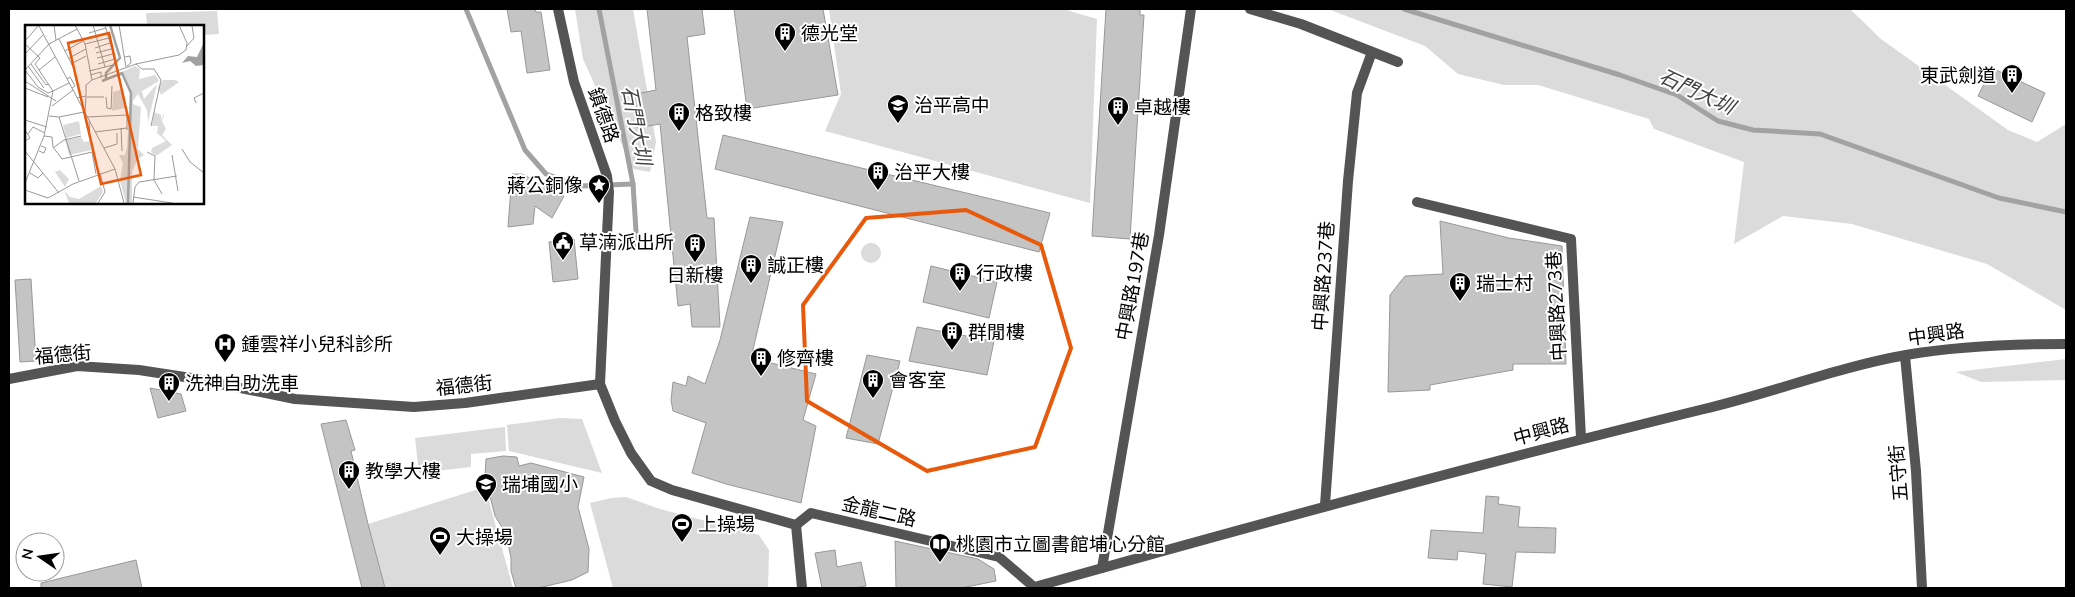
<svg xmlns="http://www.w3.org/2000/svg" width="2075" height="597" viewBox="0 0 2075 597" font-family="Mulish,'Noto Sans TC',sans-serif">
  <style>
    .green { fill: #dbdbdb }
    .lines { fill: none; stroke-linecap: round; stroke-linejoin: round }
    .stream { stroke: #a2a2a2; stroke-width: 5 }
    .building { fill: #c4c4c4; stroke: #989898 }
    .minor { stroke: #545454; stroke-width: 10 }
    .tertiary { stroke: #545454; stroke-width: 10 }
    .marked { fill: none; stroke: #e8590c; stroke-width: 4; stroke-linejoin: round }
    .labels { text-anchor: middle; dominant-baseline: central; stroke-width: 4; stroke-linejoin: round; paint-order: stroke }
    .poi-label { font-size: 19px; fill: #000; stroke: #fff; text-anchor: start }
    .street-label { font-size: 19px; fill: #000; stroke: #fff }
    .water-label { font-size: 20px; font-style: italic; fill: #434343; stroke: #fff }
    .inset-river { fill: none; stroke: #a2a2a2; stroke-width: 2.5 }
    .inset-road { fill: none; stroke: #999; stroke-width: 1 }
    .view { fill: #e8590c; fill-opacity: 0.15; stroke: #e8590c; stroke-width: 2.5 }
    .inset-edge { fill: none; stroke: #000; stroke-width: 2.5 }
  </style>
  <rect width="100%" height="100%" fill="#fff"/>
  <g class="green">
    <polygon points="575,9 633,9 656,142 650,172 633,169 583,59"/>
    <polygon points="829,9 1063,9 1097,19 1090,203 825,131 841,94"/>
    <polygon points="1328,9 1850,9 1881,39 2008,130 2037,142 2066,124 2066,310 1987,264 1852,224 1783,216 1734,244 1744,162 1654,129 1649,119 1538,85 1504,85 1458,74 1425,46"/>
    <polygon points="217,11 219,34 203,35 202,26 147,26 146,13"/>
    <circle cx="871" cy="253" r="10"/>
    <polygon points="2066,359 2066,380 1981,382 1956,372"/>
    <polygon points="560,418 582,419 602,473 509,451 507,425"/>
    <polygon points="505,427 506,451 471,454 471,467 419,473 415,438"/>
    <polygon points="485,487 513,588 385,588 368,524"/>
    <polygon points="626,497 660,509 759,535 769,550 768,588 613,588 590,503 611,498"/>
  </g>
  <g class="lines">
    <g class="stream">
      <polyline points="466,9 525,150 546,174 580,186 633,184"/>
      <polyline points="599,9 633,184 637,247"/>
      <polyline points="1404,9 1620,75 1677,95 1718,121 1753,130 1820,134 1999,198 2066,212"/>
    </g>
  </g>
  <g class="building">
    <polygon points="507,9 535,9 536,12 541,12 550,70 527,73 521,31 511,32"/>
    <polygon points="647,9 702,9 705,34 687,37 707,218 714,218 720,327 692,327 690,304 678,306 660,124 637,128 631,95 656,90"/>
    <polygon points="734,9 823,9 838,95 747,109"/>
    <polygon points="1106,9 1140,9 1140,15 1144,15 1130,239 1092,236"/>
    <polygon points="1992,68 2045,93 2032,122 1978,96"/>
    <polygon points="723,135 1050,213 1039,252 715,169"/>
    <polygon points="512,174 522,174 564,196 552,218 535,206 533,224 508,227"/>
    <polygon points="750,217 783,222 751,358 816,374 803,420 816,426 801,503 726,484 692,473 706,423 673,411 671,400 673,382 686,386 688,376 705,384 720,340"/>
    <polygon points="1440,221 1509,238 1562,246 1566,364 1513,364 1513,370 1430,385 1430,390 1388,392 1390,295 1405,276 1443,274"/>
    <polygon points="574,239 578,279 553,282 549,242"/>
    <polygon points="931,266 997,282 989,318 923,302"/>
    <polygon points="31,279 36,361 20,362 15,280"/>
    <polygon points="917,327 994,341 987,375 909,361"/>
    <polygon points="867,355 900,361 878,444 846,438"/>
    <polygon points="150,388 181,394 186,411 158,418"/>
    <polygon points="346,420 355,450 351,451 368,524 385,588 362,588 321,424"/>
    <polygon points="503,456 517,457 519,466 531,463 584,477 578,507 589,549 588,572 572,580 538,588 516,588 511,571 511,558 506,534 495,516 485,476 486,459"/>
    <polygon points="1486,496 1499,497 1498,504 1520,507 1518,527 1556,528 1555,553 1516,552 1512,587 1483,584 1486,554 1458,551 1457,560 1428,558 1431,530 1483,533"/>
    <polygon points="895,541 978,559 994,569 996,581 961,588 896,588"/>
    <polygon points="835,550 837,567 861,562 866,586 853,588 822,588 815,553"/>
    <polygon points="136,560 142,588 41,588 41,583"/>
  </g>
  <g class="lines">
    <g class="minor">
      <polyline points="558,9 574,82 607,176 609,192 600,384"/>
      <polyline points="1250,9 1301,24 1398,62"/>
      <polyline points="1417,202 1571,239 1581,438"/>
      <polyline points="1905,356 1916,471 1922,588"/>
      <polyline points="9,379 77,366 139,370 191,378 295,399 414,407 465,403 600,384 615,421 631,453 651,481 672,490 796,525 802,588"/>
      <polyline points="1325,505 1348,181 1357,93 1372,52"/>
      <polyline points="796,525 811,513 999,557 1034,587"/>
      <polyline points="1102,568 1159,235 1191,9"/>
    </g>
    <path class="tertiary" d="M1031,588c223,-63 447,-124 673,-179 68,-16 134,-42 202,-54 53,-9 106,-11 160,-11"/>
  </g>
  <path class="marked" d="M966,210l75,35 30,103 -36,99 -108,24 -120,-70 -4,-96 63,-87z"/>
  <defs>
    <g id="building-pin" transform="scale(1.125)"><path d="M0 17L-7.5 6A9.5 9.5 0 1 1 7.5 6Z" fill="#000" stroke="#fff"/><path d="M-4-6H4V6H1V3H-1V6H-4ZM-2.5-4.3h1.7v1.8h-1.7ZM.8-4.3h1.7v1.8H.8ZM-2.5-1h1.7V.8h-1.7ZM.8-1h1.7V.8H.8Z" fill="#fff"/></g>
    <g id="school-pin" transform="scale(1.125)"><path d="M0 17L-7.5 6A9.5 9.5 0 1 1 7.5 6Z" fill="#000" stroke="#fff"/><path d="M0-5L7-2L0 1L-7-2ZM-4 1L0 2.5L4 1V4Q0 6-4 4Z" fill="#fff"/></g>
    <g id="sight-pin" transform="scale(1.125)"><path d="M0 17L-7.5 6A9.5 9.5 0 1 1 7.5 6Z" fill="#000" stroke="#fff"/><path d="M0-6L1.8-2.2L6-1.7L2.9 1.2L3.7 5.4L0 3.3L-3.7 5.4L-2.9 1.2L-6-1.7L-1.8-2.2Z" fill="#fff"/></g>
    <g id="civic-pin" transform="scale(1.125)"><path d="M0 17L-7.5 6A9.5 9.5 0 1 1 7.5 6Z" fill="#000" stroke="#fff"/><path d="M-.6-6.5H3V-4.5H.6V-3L4-1V1h2V6H-6V1h2V-1L-.6-3ZM-1.2 2.5V6h2.4V2.5Z" fill="#fff"/></g>
    <g id="hospital-pin" transform="scale(1.125)"><path d="M0 17L-7.5 6A9.5 9.5 0 1 1 7.5 6Z" fill="#000" stroke="#fff"/><path d="M-5-5h3v3.5h4V-5h3V5h-3V1.5h-4V5h-3Z" fill="#fff"/></g>
    <g id="stadium-pin" transform="scale(1.125)"><path d="M0 17L-7.5 6A9.5 9.5 0 1 1 7.5 6Z" fill="#000" stroke="#fff"/><path d="M0-5a6.5 5 0 1 0 0 10a6.5 5 0 1 0 0-10ZM-3.5-1.8h7v3.6h-7Z" fill="#fff"/></g>
    <g id="library-pin" transform="scale(1.125)"><path d="M0 17L-7.5 6A9.5 9.5 0 1 1 7.5 6Z" fill="#000" stroke="#fff"/><path d="M-6-4Q-3-5.5-.7-3.5V5Q-3 3-6 4ZM6-4Q3-5.5 .7-3.5V5Q3 3 6 4Z" fill="#fff"/></g>
  </defs>
  <g fill-rule="evenodd">
    <use href="#building-pin" x="785" y="33"/>
    <use href="#building-pin" x="2012" y="75"/>
    <use href="#school-pin" x="898" y="105"/>
    <use href="#building-pin" x="1118" y="107"/>
    <use href="#building-pin" x="679" y="113"/>
    <use href="#building-pin" x="878" y="172"/>
    <use href="#sight-pin" x="599" y="185"/>
    <use href="#civic-pin" x="563" y="242"/>
    <use href="#building-pin" x="695" y="244"/>
    <use href="#building-pin" x="751" y="265"/>
    <use href="#building-pin" x="960" y="273"/>
    <use href="#building-pin" x="1460" y="283"/>
    <use href="#building-pin" x="952" y="332"/>
    <use href="#hospital-pin" x="225" y="344"/>
    <use href="#building-pin" x="761" y="358"/>
    <use href="#building-pin" x="873" y="380"/>
    <use href="#building-pin" x="169" y="383"/>
    <use href="#building-pin" x="349" y="471"/>
    <use href="#school-pin" x="486" y="484"/>
    <use href="#stadium-pin" x="682" y="524"/>
    <use href="#stadium-pin" x="440" y="537"/>
    <use href="#library-pin" x="940" y="544"/>
  </g>
  <g class="labels">
    <g class="poi-label">
      <text x="801" y="33">德光堂</text>
      <text x="1996" y="75" text-anchor="end">東武劍道</text>
      <text x="914" y="105">治平高中</text>
      <text x="1134" y="107">卓越樓</text>
      <text x="695" y="113">格致樓</text>
      <text x="894" y="172">治平大樓</text>
      <text x="583" y="185" text-anchor="end">蔣公銅像</text>
      <text x="579" y="242">草湳派出所</text>
      <text x="767" y="265">誠正樓</text>
      <text x="976" y="273">行政樓</text>
      <text x="695" y="275" text-anchor="middle">日新樓</text>
      <text x="1476" y="283">瑞士村</text>
      <text x="968" y="332">群閒樓</text>
      <text x="241" y="344">鍾雲祥小兒科診所</text>
      <text x="777" y="358">修齊樓</text>
      <text x="889" y="380">會客室</text>
      <text x="185" y="383">洗神自助洗車</text>
      <text x="365" y="471">教學大樓</text>
      <text x="502" y="484">瑞埔國小</text>
      <text x="698" y="524">上操場</text>
      <text x="456" y="537">大操場</text>
      <text x="956" y="544">桃園市立圖書館埔心分館</text>
    </g>
    <g class="street-label">
      <text transform="translate(604 115) rotate(71)">鎮德路</text>
      <text transform="translate(1323 276) rotate(-86)">中興路237巷</text>
      <text transform="translate(1132 286) rotate(-80)">中興路197巷</text>
      <text transform="translate(1556 306) rotate(-93)">中興路273巷</text>
      <text transform="translate(1936 334) rotate(-8)">中興路</text>
      <text transform="translate(63 354) rotate(-5)">福德街</text>
      <text transform="translate(464 385) rotate(-6)">福德街</text>
      <text transform="translate(1541 431) rotate(-15)">中興路</text>
      <text transform="translate(1898 473) rotate(-95)">五守街</text>
      <text transform="translate(879 511) rotate(13)">金龍二路</text>
    </g>
    <g class="water-label">
      <text transform="translate(1697 91) rotate(25)">石門大圳</text>
      <text transform="translate(637 125) rotate(79)">石門大圳</text>
    </g>
  </g>
  <g transform="translate(25 25)">
    <rect width="179" height="179" fill="#fff"/>
    <path d="M110,41l5,3 -1,10 16,-4 4,6 -17,10 2,8 13,-15 -9,38 -1,-12 -9,-16 -5,7v3l8,3 -3,42 6,6 -7,5 -5,12v31h-6l-6,-22 3,-18 -4,-8h6l2,-8 3,-53 -6,-19 -17,4zM138,55h12l4,2 -18,13 -3,-7zM98,64l2,19 -13,3 1,-19zM140,86l-3,10 4,8 -4,6 10,10 -16,11 -5,-4 1,-4 14,-7 -9,-8 1,-7h-6l2,-14 7,3v5zM54,96l2,13 -15,4 -3,-13zM56,112l3,5 7,-1 1,9 -23,5 -4,-15zM35,145l9,9 -4,8 -10,-15zM76,161l2,6 -7,11h-27l-5,-13 6,7 9,2z" fill="#dbdbdb"/>
    <path d="M179,17v23l-8,1 -6,-5 -8,2 6,-7 9,1z" fill="#a2a2a2"/>
    <path class="inset-river" d="M81,54v-6l14,-15 -10,-33M77,56l20,-8 9,20 -3,110"/>
    <path class="inset-road" d="M29,0l2,15M50,0l10,19 7,36 -6,5v11l-9,2M68,0l12,42M80,0l11,38M94,0l7,42M14,1l76,143 9,34M64,8l17,-5M67,13l15,-5M34,14l14,28M0,16l14,-16M0,19l15,14 -5,6 18,27 -5,2 -10,-6 -13,-17M60,19l24,-6M162,21l7,-8 -2,-12M70,23l15,-5M40,26l18,-10M71,28l15,-4M0,29l18,-19M100,32l5,-1 1,7 -4,3M44,33l17,-9M72,33l16,-4M6,39l15,21 3,-1M46,39l15,-8M73,39l17,-5M111,39l6,5h12l7,11 -10,46M3,41l16,22M0,45l24,-26 28,-15M14,45l16,-13M64,46l24,-6M65,50l11,-3v6M42,54l3,-2 5,9 -3,2M67,55l44,-16 43,-9 7,-5 1,-7 -8,-18M0,56l31,20M0,63l23,9M62,72h17M81,72l1,11 4,1 1,-23M171,78l-2,-5 10,-5M27,81l21,-16M60,88l1,-17M24,91l10,1 25,-5M34,92l20,64M62,92l40,-2v15M0,95l22,7M64,96l1,16M96,103l1,23M0,105l5,8 -5,3M70,107l32,-4M3,109l5,-7 12,6M19,111l8,1 1,10 9,12 30,-7 4,22M28,123l11,-8 17,-4M79,123l13,-4v-11M157,124l8,13 14,11M0,126l34,42M14,126l5,2 2,-5 -5,-2M122,127l8,4 -1,24 8,14M147,130l6,36M5,148l8,5 5,-5M0,158l19,-47 9,-45 16,-8M0,165l23,8 25,-14 42,-15M108,172l39,6M73,178l7,-11 -5,-19M108,178l2,-16 4,-5 38,-6"/>
    <path class="view" d="M84,8l32,142 -40,9 -33,-141z"/>
    <rect width="179" height="179" class="inset-edge"/>
  </g>
  <rect width="2075" height="597" fill="none" stroke="#000000" stroke-width="20"/>
  <g transform="translate(40 557) rotate(283)"><circle r="24" fill="#ffffff" stroke="#999999"/>
  <path d="M0-4L9 19L0 12L-9 19Z" fill="#000000"/>
  <text y="-8" font-size="14" font-weight="bold" text-anchor="middle" fill="#000000">N</text>
  </g>
</svg>
